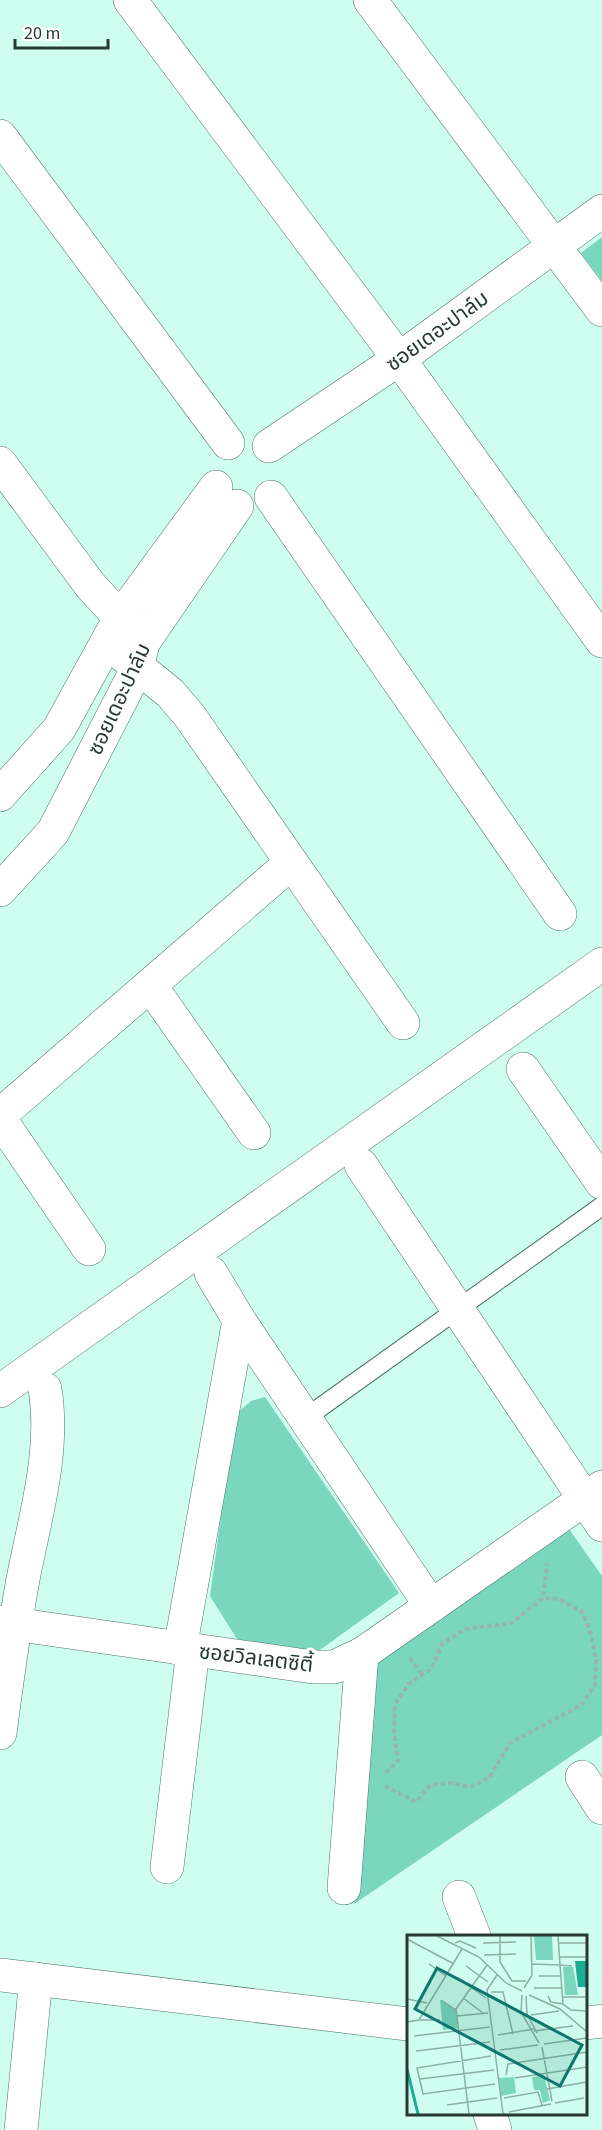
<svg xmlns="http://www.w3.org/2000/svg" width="602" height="2130" viewBox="0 0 602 2130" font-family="'Source Sans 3','Noto Sans Thai',sans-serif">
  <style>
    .green { fill: #7bd6be }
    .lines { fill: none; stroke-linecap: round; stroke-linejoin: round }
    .service-casing { stroke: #4b7469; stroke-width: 20 }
    .minor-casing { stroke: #4b7469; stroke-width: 34 }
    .path { stroke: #93b7ac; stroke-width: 4; stroke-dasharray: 4.5 3; stroke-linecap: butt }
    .service { stroke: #fff; stroke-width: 18 }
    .minor { stroke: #fff; stroke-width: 33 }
    .labels { text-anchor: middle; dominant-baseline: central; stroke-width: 6; stroke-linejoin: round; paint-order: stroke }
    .street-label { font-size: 21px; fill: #273933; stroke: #fefefe }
    .inset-river { fill: none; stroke: #1aad91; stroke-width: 3 }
    .inset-road { fill: none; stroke: #8cafa4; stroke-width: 1.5 }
    .view { fill: #0f766e; fill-opacity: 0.15; stroke: #0f766e; stroke-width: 3 }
    .inset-edge { fill: none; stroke: #273933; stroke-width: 3 }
  </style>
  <rect width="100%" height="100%" fill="#cffdef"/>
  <g class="green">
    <polygon points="602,237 602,281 581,253"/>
    <polygon points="265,1397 399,1593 317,1652 237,1639 210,1596 235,1415 251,1401"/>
    <polygon points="562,1519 602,1576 602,1735 354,1904 371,1658"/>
  </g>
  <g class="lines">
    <g class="service-casing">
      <polyline id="service" points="304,1419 602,1206"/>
    </g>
    <g class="minor-casing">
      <g id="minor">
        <polyline points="130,0 399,359 602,641"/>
        <polyline points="370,0 602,310"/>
        <polyline points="0,136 228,443"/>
        <polyline points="269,446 399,359 602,211"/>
        <polyline points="0,463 90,585 136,635"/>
        <polyline points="271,497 560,914"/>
        <polyline points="108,643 170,693 189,715 403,1023"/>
        <polyline points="0,795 59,729 120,618 216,487"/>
        <polyline points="0,890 53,832 137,669 143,643 237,506"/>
        <polyline points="150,985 254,1133"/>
        <polyline points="523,1069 602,1183"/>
        <polyline points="0,1115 291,863"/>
        <polyline points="0,1119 89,1249"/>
        <polyline points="361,1165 602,1525"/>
        <polyline points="211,1273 239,1320 431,1606"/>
        <polyline points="0,1391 602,964"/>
        <polyline points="0,1622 313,1667 334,1667 362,1654 602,1487"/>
        <polyline points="180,1649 239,1320"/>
        <path d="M0,1733c7,-53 14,-106 24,-159 12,-60 31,-124 21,-185"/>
        <polyline points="582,1777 602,1808"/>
        <polyline points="167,1867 193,1650"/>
        <polyline points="344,1888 362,1654"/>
        <polyline points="459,1897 474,1936"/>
        <polyline points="0,1975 408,2024"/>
        <polyline points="586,2023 602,2021"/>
        <polyline points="490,2114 495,2130"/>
        <polyline points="21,2130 36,1979"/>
      </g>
    </g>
    <g class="path">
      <polyline points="410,1658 422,1675"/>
      <polyline points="386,1773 398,1761 394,1731 395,1704 409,1684 432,1668 442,1644 465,1629 512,1623 543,1598 547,1564"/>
      <polyline points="385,1786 416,1802 430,1785 452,1783 470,1787 489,1778 510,1743 581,1705 595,1685 596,1660 591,1634 582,1612 559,1599 543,1598"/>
    </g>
    <use href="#service" class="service"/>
    <use href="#minor" class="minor"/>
  </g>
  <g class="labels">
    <g class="street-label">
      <text transform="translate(437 331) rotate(-36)">ซอยเดอะปาล์ม</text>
      <text transform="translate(119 699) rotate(-65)">ซอยเดอะปาล์ม</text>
      <text transform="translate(256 1658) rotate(7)">ซอยวิลเลตซิตี้</text>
    </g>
  </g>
  <g transform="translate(407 1935)">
    <rect width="180" height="180" fill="#cffdef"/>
    <path d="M127,1h18l1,24h-17zM156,32h10l5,28h-13zM33,65l16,10 2,18 -15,2zM137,140l6,25 -7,3 -3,-13h-6l-2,-13zM107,142l2,16 -15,3 -2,-18z" fill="#7bd6be"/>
    <path d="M168,26h11l1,26h-9z" fill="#1aad91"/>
    <path class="inset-river" d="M0,134l11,45"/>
    <path class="inset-road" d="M30,1l42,21 27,26 16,8M93,1v26l12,19h14M0,4l47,25M48,8l5,-2 16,7M76,8l33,-1M152,8h28M77,20l32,-1M153,22h27M22,29l17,12M125,29l28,1 -2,-29M59,31l22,16M165,31l-12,-1 3,39 8,6 16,1M90,40l-10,15 16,124M132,41h21M50,42l29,21M117,53l8,-13 -1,-39M127,53h28M84,57h12l10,42M115,60l-1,17 18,31M122,60l31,14 27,23M119,61l1,18 10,19M141,61l3,6 12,2M156,62h24M56,63l20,15M0,64l20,4M34,65l15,10M124,80l28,-4M50,81l31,-3M12,85h21M0,87l12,-2 43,-71M127,96l39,-5M91,100l36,-6M7,101l76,-9M137,109l43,-6M135,112l10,54M93,115l38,-5M9,116l74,-9M84,121l-74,12 6,26 72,-10M99,140l2,-11 79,-12M108,143l72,-11M13,144l74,-9M140,154l40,-7M97,163l34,-6 4,13M148,168l29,-5M40,170l50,-7M102,177l42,-8M62,179l-13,-105 31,-44"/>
    <path class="view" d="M30,33l145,77 -22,41 -145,-77z"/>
    <rect width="180" height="180" class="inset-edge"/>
  </g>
  <path d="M15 39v9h93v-9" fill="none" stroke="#273933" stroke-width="3"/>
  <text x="24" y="39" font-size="18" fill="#273933" stroke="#fefefe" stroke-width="4.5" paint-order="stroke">20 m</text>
</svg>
